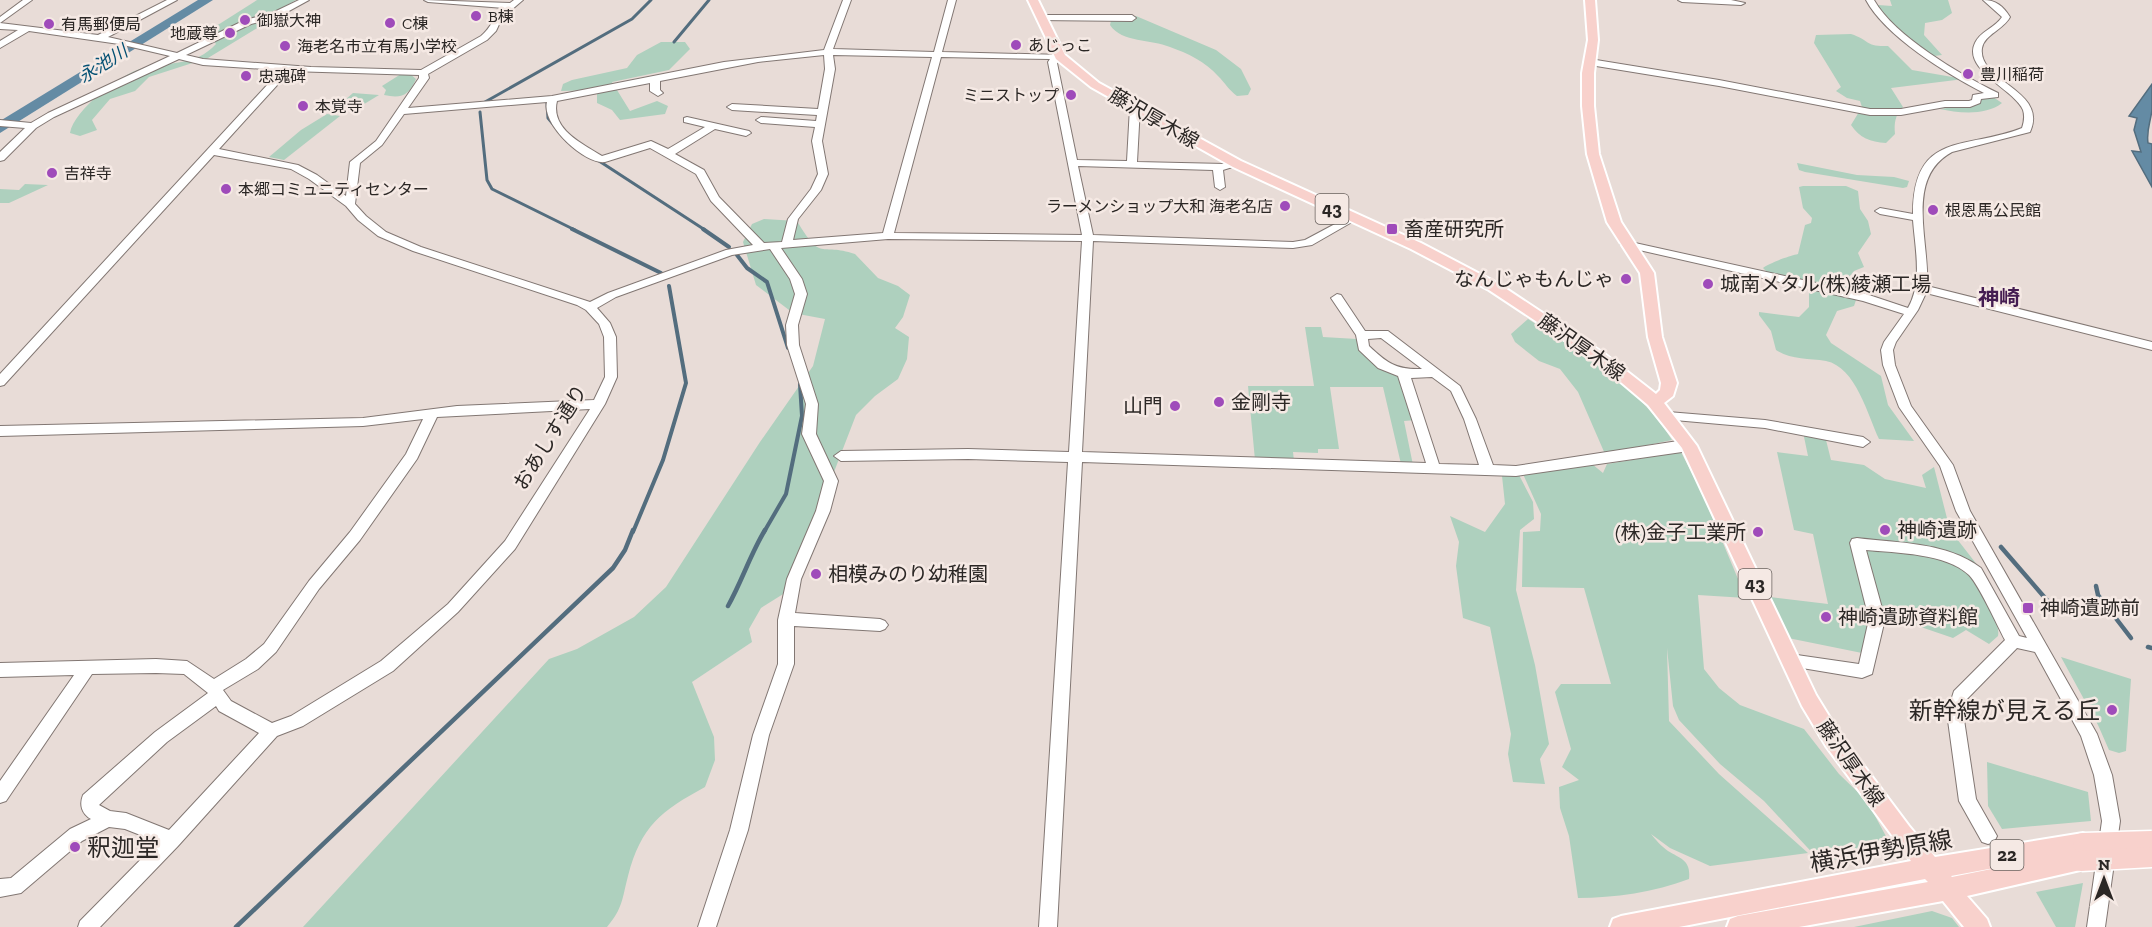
<svg xmlns="http://www.w3.org/2000/svg" width="2152" height="927" viewBox="0 0 2152 927" font-family="'Zilla Slab','Noto Sans JP',serif">
  <style>
    .green { fill: #aed0be }
    .water { fill: #648ba4; stroke: #536d7e; stroke-width: 1.5 }
    .lines { fill: none; stroke-linecap: round; stroke-linejoin: round }
    .stream-far2 { stroke: #536d7e; stroke-width: 3 }
    .stream-far1 { stroke: #536d7e; stroke-width: 4 }
    .stream { stroke: #536d7e; stroke-width: 4.5 }
    .river { fill: #648ba4; fill-rule: evenodd }
    .minor-casing { stroke: #827773; stroke-width: 2 }
    .major-casing { stroke: #fff; stroke-width: 4 }
    .minor { fill: #fff; fill-rule: evenodd }
    .major { fill: #f8d1cc; fill-rule: evenodd }
    .major-bridge-casing { stroke: #fff; stroke-width: 23; stroke-linecap: butt }
    .major-bridge { stroke: #f8d1cc; stroke-width: 20 }
    .poi-dot { fill: #9f4bba; stroke: #f5e9e4; stroke-width: 2 }
    .labels { text-anchor: middle; dominant-baseline: central; stroke-width: 5; stroke-linejoin: round; paint-order: stroke }
    .far-poi-label { font-size: 16px; fill: #2b2725; stroke: #f5e9e4; text-anchor: start }
    .far-water-label { font-size: 18px; font-style: italic; fill: #035073; stroke: #f5e9e4 }
    .shield { fill: #f5e9e4; stroke: #68615e; stroke-width: 1.5 }
    .shield-label { font-size: 18px; font-weight: bold; fill: #2b2725 }
    .street-label { font-size: 20px; fill: #2b2725; stroke: #f5e9e4 }
    .poi-label { font-size: 20px; fill: #2b2725; stroke: #f5e9e4; text-anchor: start }
    .neighbourhood-label { font-size: 21px; font-weight: bold; fill: #441c51; stroke: #f5e9e4 }
    .near-poi-label { font-size: 24px; fill: #2b2725; stroke: #f5e9e4; text-anchor: end }
    .near-street-label { font-size: 24px; fill: #2b2725; stroke: #f5e9e4 }
  </style>
  <rect width="100%" height="100%" fill="#e8dcd7"/>
  <g class="green">
    <polygon points="257,0 296,0 277,11 198,44 202,35"/>
    <polygon points="1890,0 1948,0 1952,13 1942,20 1925,23 1924,35 1942,55 1934,56 1886,24 1873,9 1878,5 1892,6"/>
    <path d="M1136,16l80,34 25,19 10,20 -3,6 -11,1c-8,-6 -12,-13 -19,-20 -12,-14 -31,-23 -48,-29 -19,-8 -48,-4 -60,-22l2,-8z"/>
    <path d="M263,21l-4,6 -51,31 -59,19 -14,14 -25,8 -18,21 5,10 -17,6 -10,-3c4,-23 50,-59 73,-65 26,-7 52,-1 73,-24l-2,-3 37,-18z"/>
    <path d="M1851,34c19,6 14,13 37,12l24,24 52,9 -73,9 12,19c-8,8 -9,16 -8,27l-9,9c-16,-1 -26,-5 -35,-18l11,-18 -2,-6 -13,-3 -11,-7 5,-4 -27,-44 2,-8z"/>
    <polygon points="661,42 685,42 690,49 669,70 612,82 630,111 657,101 668,106 665,114 620,120 612,110 597,103 597,90 561,91 563,84 572,80 627,68 637,55"/>
    <path d="M401,74h9l6,5c-7,16 -14,20 -32,16l2,-5 -4,-4z"/>
    <polygon points="353,93 379,95 356,109 338,106"/>
    <path d="M1993,97l9,6c-16,13 -44,10 -62,6l28,-4 12,-7z"/>
    <polygon points="327,114 340,116 284,160 269,157 301,130"/>
    <polygon points="1797,163 1857,175 1894,177 1909,181 1907,187 1903,188 1805,172 1799,170"/>
    <polygon points="25,184 48,185 9,203 0,203 0,189 19,190"/>
    <path d="M1803,186h43l12,5 2,18 8,12 3,13 -13,19 6,14 -10,4 -10,12 12,17 -2,6 -17,5 -11,24 5,8 50,33 7,29 26,36 -35,-2c-11,-23 -23,-72 -53,-78 -18,-3 -35,-1 -50,-11l-5,-19 -12,-16v-3l40,5 10,-10v-19l-42,-16 -4,-4c6,-5 26,-12 35,-14l7,-29 6,-2 1,-5 -9,-10 -4,-21z"/>
    <path d="M764,219l33,2c25,42 22,21 58,33l23,24 20,8 12,9 -7,22 -8,11 14,9 -2,22 -9,20 -23,17 -19,19 -68,176 -27,17 -12,21 3,13 -60,40 22,55 1,23 -10,27c-44,24 -64,39 -77,89 -6,23 -5,32 -21,51h-304l246,-268 28,-10 57,-32 32,-30 94,-145 53,-76 12,-47 -32,-6 -37,-28 -13,-43 9,-18z"/>
    <path d="M1528,319c52,33 111,67 144,121l-67,14 -27,-62 -18,-23 -21,-8 -24,-19 -4,-8z"/>
    <polygon points="1305,327 1321,327 1323,337 1357,339 1401,375 1416,420 1404,421 1413,465 1401,464 1383,387 1330,387 1339,449 1318,449 1318,453 1293,452 1294,461 1255,460 1248,386 1314,386"/>
    <path d="M1803,432l22,4 6,24 33,5 21,14 41,9 -4,-13 12,-8 16,63 28,36 -19,-11 -7,-1c14,15 50,61 46,82l-9,8 -23,-14 -13,8 -73,-25 -11,1 -7,39 -74,-15 -18,-41 58,7 -15,-70 -19,-4 -17,-78 31,4z"/>
    <path d="M1681,452l21,41 44,105 -48,-3 6,74 15,19 21,17 64,24 35,45 28,27 21,39 -19,16 -49,5 -56,-60 -44,-37 -41,-44 -6,-14 -6,-58 2,73 50,53 89,79 -98,13 -40,-18 -19,-14c4,5 11,13 17,17 13,8 23,9 21,28 -34,13 -75,19 -111,19l-9,-62 -9,-28 -1,-21 20,-7 -17,-13 9,-18 -16,-57 6,-8h50l-27,-96 -62,-1 1,-55 17,-1 1,-17 -18,-40 69,-10 11,9 4,-9z"/>
    <polygon points="1519,475 1533,502 1534,519 1520,530 1516,590 1535,665 1549,744 1540,759 1545,784 1513,782 1508,754 1511,734 1490,627 1463,618 1456,566 1459,542 1450,516 1485,532 1505,504 1502,476"/>
    <polygon points="2061,657 2131,679 2126,751 2119,753 2109,750 2098,725"/>
    <polygon points="1987,762 2088,792 2091,821 2002,829 1988,806"/>
    <polygon points="2083,883 2075,927 2056,927 2036,892"/>
    <polygon points="1932,911 1952,918 1959,927 1854,927"/>
  </g>
  <path class="water" d="M2152,84c0,8 0,17 0,25 -1,12 -6,21 -4,34l4,1v43l-20,-36 9,1 -7,-22 3,-12 -8,-2z"/>
  <g class="lines">
    <g class="stream-far2">
      <polyline points="674,42 709,0"/>
      <polyline points="485,102 632,19 651,0"/>
      <polyline points="547,102 548,118 567,141"/>
      <polyline points="480,112 487,180 492,189 575,230"/>
      <polyline points="596,159 705,230"/>
    </g>
    <g class="stream-far1">
      <polyline points="572,229 661,273"/>
      <polyline points="703,229 729,247"/>
      <polyline points="737,255 747,268 767,282 788,348"/>
      <polyline points="633,532 663,460 686,383 669,286"/>
      <polyline points="764,532 786,494 802,416 800,384"/>
    </g>
    <g class="stream">
      <polyline points="2001,547 2052,606"/>
      <polyline points="2096,586 2098,595 2131,638"/>
      <path d="M728,606c14,-25 22,-51 37,-76"/>
      <polyline points="2148,647 2152,648"/>
      <polyline points="236,927 613,568 625,550 633,530"/>
    </g>
    <polygon class="river" points="198,0 213,0 0,133 0,121"/>
    <g class="minor-casing">
      <g id="minor">
        <path d="M23,0h9l-32,23 98,12 69,-35h10l-69,37 69,16 68,-33 27,-7 27,-13h10l-31,17 -27,7 -65,31 17,4 108,8 110,3 60,-34c10,-8 13,-20 23,-28l-76,-6 -4,-2 86,3 4,-3h9l-21,18 -6,13 -9,9 -59,34 1,4 -21,30 144,-12 172,-34 100,-12 19,-50h8l-18,49 101,3 14,-52h8l-14,52 121,3v4l-6,4 20,97 50,1 3,-54 5,-3 5,3 -3,55 88,2 12,-3 5,3 -19,6 2,17 -5,3 -5,-3 -2,-17 -135,-4 15,69 200,7 12,-2 45,-24 4,-1 5,3 -47,27 -19,3 -200,-7 -11,211 344,11 -28,-87 -20,-8 -19,-18 -3,-15 -25,-37 6,-4 4,1 24,36h23l72,55 16,33 17,46 23,1 162,-25h11l7,5 -7,5 -173,25 -434,-14 -25,465h-18l29,-465 -100,-3 -127,2 -7,-5 7,-5 127,-2 101,3 13,-211 -194,-2 -107,9 21,31 5,15 -9,31 1,20 19,59 -2,30 22,47 -8,30 -29,68 -6,34 85,6 5,2 3,4 -3,4 -5,2 -86,-5v38l-25,71 -21,95 -32,97h-18l32,-97 23,-95 25,-71v-44l9,-41 29,-68 8,-30 -22,-47 4,-30 -19,-59 -1,-20 9,-31 -5,-15 -20,-30 -38,6 -116,42 -19,11 13,15 6,14 1,40 -12,27 -90,145 -57,63 -65,59 -90,55 -26,10 -99,110 -78,81h-22l2,-6 78,-79 -33,-13 -16,-2 -27,14 -61,52 -21,4v-18l11,-1 59,-49 21,-10c-9,-5 -12,-14 -8,-24l72,-63 53,-39 -24,-19 -28,-1 -64,1 -86,127 -6,2v-22l74,-106 -74,2v-14l156,-4 31,2 27,18 32,-20 18,-15 45,-63 41,-49 56,-78 17,-35 -60,7 -363,10v-10l363,-8 94,-12 137,-6 11,-23 -1,-40 -5,-13 -13,-14 -9,-5 -164,-54 -35,-15 -20,-16 -12,-14 -37,-27 -18,-10 -77,-14 -210,230 -4,1v-12l281,-304 -78,-5 -24,-6 -125,58 -18,11 -32,32 -4,1v-9l25,-24 -25,-2v-6l31,3 17,-10 122,-57 -51,-12 -90,-13 -29,17v-7l18,-11 -18,-1v-12zM824,55l1,14 -7,40 -86,-5 -5,3 5,3 85,5 -1,6 -55,-4 -5,3 5,3 54,4 -3,14 6,33 -7,15 -23,30 -6,23 -18,1 -45,-46 -15,-27 -29,-16 40,-25 31,7 5,-3 -2,-2 -62,-14 -3,1v4l21,5 -37,22 -17,-8 -49,15c-19,-12 -52,-27 -45,-55l93,-18v8l8,5 5,-3 -3,-3v-9l98,-19zM833,55l99,2 -49,176 -90,7 5,-21 23,-29 7,-16 -6,-33 13,-72zM941,57l109,2 -2,3 34,173 -188,-2zM290,71l129,4v3l-43,63 -26,21 -4,34 -29,-21 -19,-10 -79,-16zM547,102c-6,23 39,63 58,60l45,-14 46,26 15,27 42,44 -27,5 -118,43 -18,9 -169,-55 -35,-15 -20,-16 -11,-12 5,-41 22,-18 22,-31zM1381,338l41,31c-26,1 -35,-6 -53,-23l-1,-7zM1432,377l19,14 13,28 15,46 -40,-1 -28,-86zM590,409l-85,132 -57,63 -67,57 -90,55 -19,7 -41,-22 -8,-11 35,-21 18,-17 43,-63 41,-49 57,-81 20,-42zM216,706l3,5 40,22 -90,97 -43,-17 -16,-2 -11,-6 68,-63z"/>
        <polygon points="1678,0 1731,0 1745,3 1741,5 1682,2"/>
        <path d="M1866,0h8c20,36 87,75 124,93v4l-17,2 -1,4 -10,4h-25l-44,8h-31l-151,-29 -129,-21 -4,-3 4,-3 129,21 151,29h31l44,-8h24l3,-1 1,-5 11,-2c-37,-19 -99,-57 -118,-93z"/>
        <path d="M1983,0c13,0 20,6 27,17 -6,12 -26,18 -28,31 -5,34 67,42 48,84l-78,20c-48,26 -22,90 -25,134l225,56v8l-226,-57 -8,17 -22,32 -3,8 2,15 16,41 42,59 17,46 127,223 15,41 8,46 -15,106h-18l15,-106 -8,-46 -13,-39 -46,-84 -18,-4 -50,51 -4,14 13,86 21,37 -3,6 -6,2 -6,-2 -23,-41 -12,-88 7,-22 51,-51c-8,-15 -26,-55 -36,-65 -23,-22 -73,-22 -103,-25l19,69 -13,55 -10,4 -78,-13 -2,-5 2,-5 6,-1 69,10 10,-45 -19,-76 2,-4 5,-1c41,5 90,4 124,30l38,68 8,2 -71,-127 -16,-45 -41,-59 -16,-42 -2,-15 3,-8 20,-28 -41,-13 -237,-54 -6,-3 6,-3 240,53 42,14c15,-26 7,-60 5,-88l-33,-6 -5,-3 5,-3 33,6c0,-84 54,-64 109,-86 2,-6 3,-12 1,-18 -8,-20 -61,-40 -48,-67 5,-12 20,-15 27,-26z"/>
        <polygon points="1040,15 1132,15 1136,18 1132,21 1037,20 1037,16"/>
        <polygon points="1668,412 1765,420 1863,437 1870,442 1863,447 1765,428 1663,419 1662,416 1663,413"/>
      </g>
    </g>
    <g class="major-casing">
      <path id="major" d="M1028,0h10l27,55 34,28 142,78 180,82 78,41 107,71 50,39 4,-4 1,-7 -13,-46 -8,-64 -33,-51 -20,-68 -5,-48v-33l6,-33 -3,-40h10l3,40 -4,33v33l5,48 22,68 33,51 8,64 15,46 -4,13 -9,7 33,43 119,249 24,39 69,92 26,31 148,-24 8,3 3,7 -3,7 -6,2 4,2 3,7 -3,7 -122,28 20,23 3,8h-26l-21,-26 -144,26h-72l3,-8 8,-3 190,-34 -3,-3 -246,48h-69l3,-8 8,-3 290,-55 -85,-115 -24,-40 -120,-258 -34,-43 -52,-44 -107,-71 -78,-41 -178,-82 -142,-80 -35,-28zM2021,863l-69,14 -1,-1z"/>
    </g>
    <use href="#minor" class="minor"/>
    <use href="#major" class="major"/>
    <g class="major-bridge-casing">
      <g id="major-bridge">
        <polyline points="2083,843 2152,841"/>
        <polyline points="2081,861 2152,857"/>
      </g>
    </g>
    <use href="#major-bridge" class="major-bridge"/>
  </g>
  <g class="poi-dot">
    <circle cx="476" cy="16" r="6"/>
    <circle cx="245" cy="20" r="6"/>
    <circle cx="390" cy="23" r="6"/>
    <circle cx="49" cy="24" r="6"/>
    <circle cx="230" cy="33" r="6"/>
    <circle cx="1016" cy="45" r="6"/>
    <circle cx="285" cy="46" r="6"/>
    <circle cx="1968" cy="74" r="6"/>
    <circle cx="246" cy="76" r="6"/>
    <circle cx="1071" cy="95" r="6"/>
    <circle cx="303" cy="106" r="6"/>
    <circle cx="52" cy="173" r="6"/>
    <circle cx="226" cy="189" r="6"/>
    <circle cx="1285" cy="206" r="6"/>
    <circle cx="1933" cy="210" r="6"/>
    <rect x="1386" y="223" width="12" height="12" rx="3"/>
    <circle cx="1626" cy="279" r="6"/>
    <circle cx="1708" cy="284" r="6"/>
    <circle cx="1219" cy="402" r="6"/>
    <circle cx="1175" cy="406" r="6"/>
    <circle cx="1885" cy="530" r="6"/>
    <circle cx="1758" cy="532" r="6"/>
    <circle cx="816" cy="574" r="6"/>
    <rect x="2022" y="602" width="12" height="12" rx="3"/>
    <circle cx="1826" cy="617" r="6"/>
    <circle cx="2112" cy="710" r="6"/>
    <circle cx="75" cy="847" r="6"/>
  </g>
  <g class="labels">
    <g class="far-poi-label">
      <text x="488" y="16">B棟</text>
      <text x="257" y="20">御嶽大神</text>
      <text x="402" y="23">C棟</text>
      <text x="61" y="24">有馬郵便局</text>
      <text x="218" y="33" text-anchor="end">地蔵尊</text>
      <text x="1028" y="45">あじっこ</text>
      <text x="297" y="46">海老名市立有馬小学校</text>
      <text x="1980" y="74">豊川稲荷</text>
      <text x="258" y="76">忠魂碑</text>
      <text x="1059" y="95" text-anchor="end">ミニストップ</text>
      <text x="315" y="106">本覚寺</text>
      <text x="64" y="173">吉祥寺</text>
      <text x="238" y="189">本郷コミュニティセンター</text>
      <text x="1273" y="206" text-anchor="end">ラーメンショップ大和 海老名店</text>
      <text x="1945" y="210">根恩馬公民館</text>
    </g>
    <g class="far-water-label">
      <text transform="translate(103 64) rotate(-32)">永池川</text>
    </g>
    <g class="shield">
      <rect x="1315.5" y="194" width="33" height="30" rx="4.5"/>
      <rect x="1738.5" y="569" width="33" height="30" rx="4.5"/>
      <rect x="1990.5" y="840" width="33" height="30" rx="4.5"/>
    </g>
    <g class="shield-label">
      <text x="1332" y="209">43</text>
      <text x="1755" y="584">43</text>
      <text x="2007" y="855">22</text>
    </g>
    <g class="street-label">
      <text transform="translate(1154 118) rotate(30)">藤沢厚木線</text>
      <text transform="translate(1582 347) rotate(35)">藤沢厚木線</text>
      <text transform="translate(550 437) rotate(-58)">おあしす通り</text>
      <text transform="translate(1851 763) rotate(55)">藤沢厚木線</text>
    </g>
    <g class="poi-label">
      <text x="1404" y="229">畜産研究所</text>
      <text x="1614" y="279" text-anchor="end">なんじゃもんじゃ</text>
      <text x="1720" y="284">城南メタル(株)綾瀬工場</text>
      <text x="1231" y="402">金剛寺</text>
      <text x="1163" y="406" text-anchor="end">山門</text>
      <text x="1897" y="530">神崎遺跡</text>
      <text x="1746" y="532" text-anchor="end">(株)金子工業所</text>
      <text x="828" y="574">相模みのり幼稚園</text>
      <text x="2040" y="608">神崎遺跡前</text>
      <text x="1838" y="617">神崎遺跡資料館</text>
    </g>
    <g class="neighbourhood-label">
      <text x="1999" y="297">神崎</text>
    </g>
    <g class="near-poi-label">
      <text x="2100" y="710">新幹線が見える丘</text>
      <text x="87" y="847" text-anchor="start">釈迦堂</text>
    </g>
    <g class="near-street-label">
      <text transform="translate(1881 851) rotate(-10)">横浜伊勢原線</text>
    </g>
  </g>
  <g transform="translate(2104 879)" stroke="#f5e9e4" stroke-width="4.5" paint-order="stroke">
  <path d="M0-4.5L10 22L0 15L-10 22Z" fill="#2b2725"/>
  <text y="-9" font-size="16" font-weight="bold" text-anchor="middle" fill="#2b2725">N</text>
  </g>
</svg>
